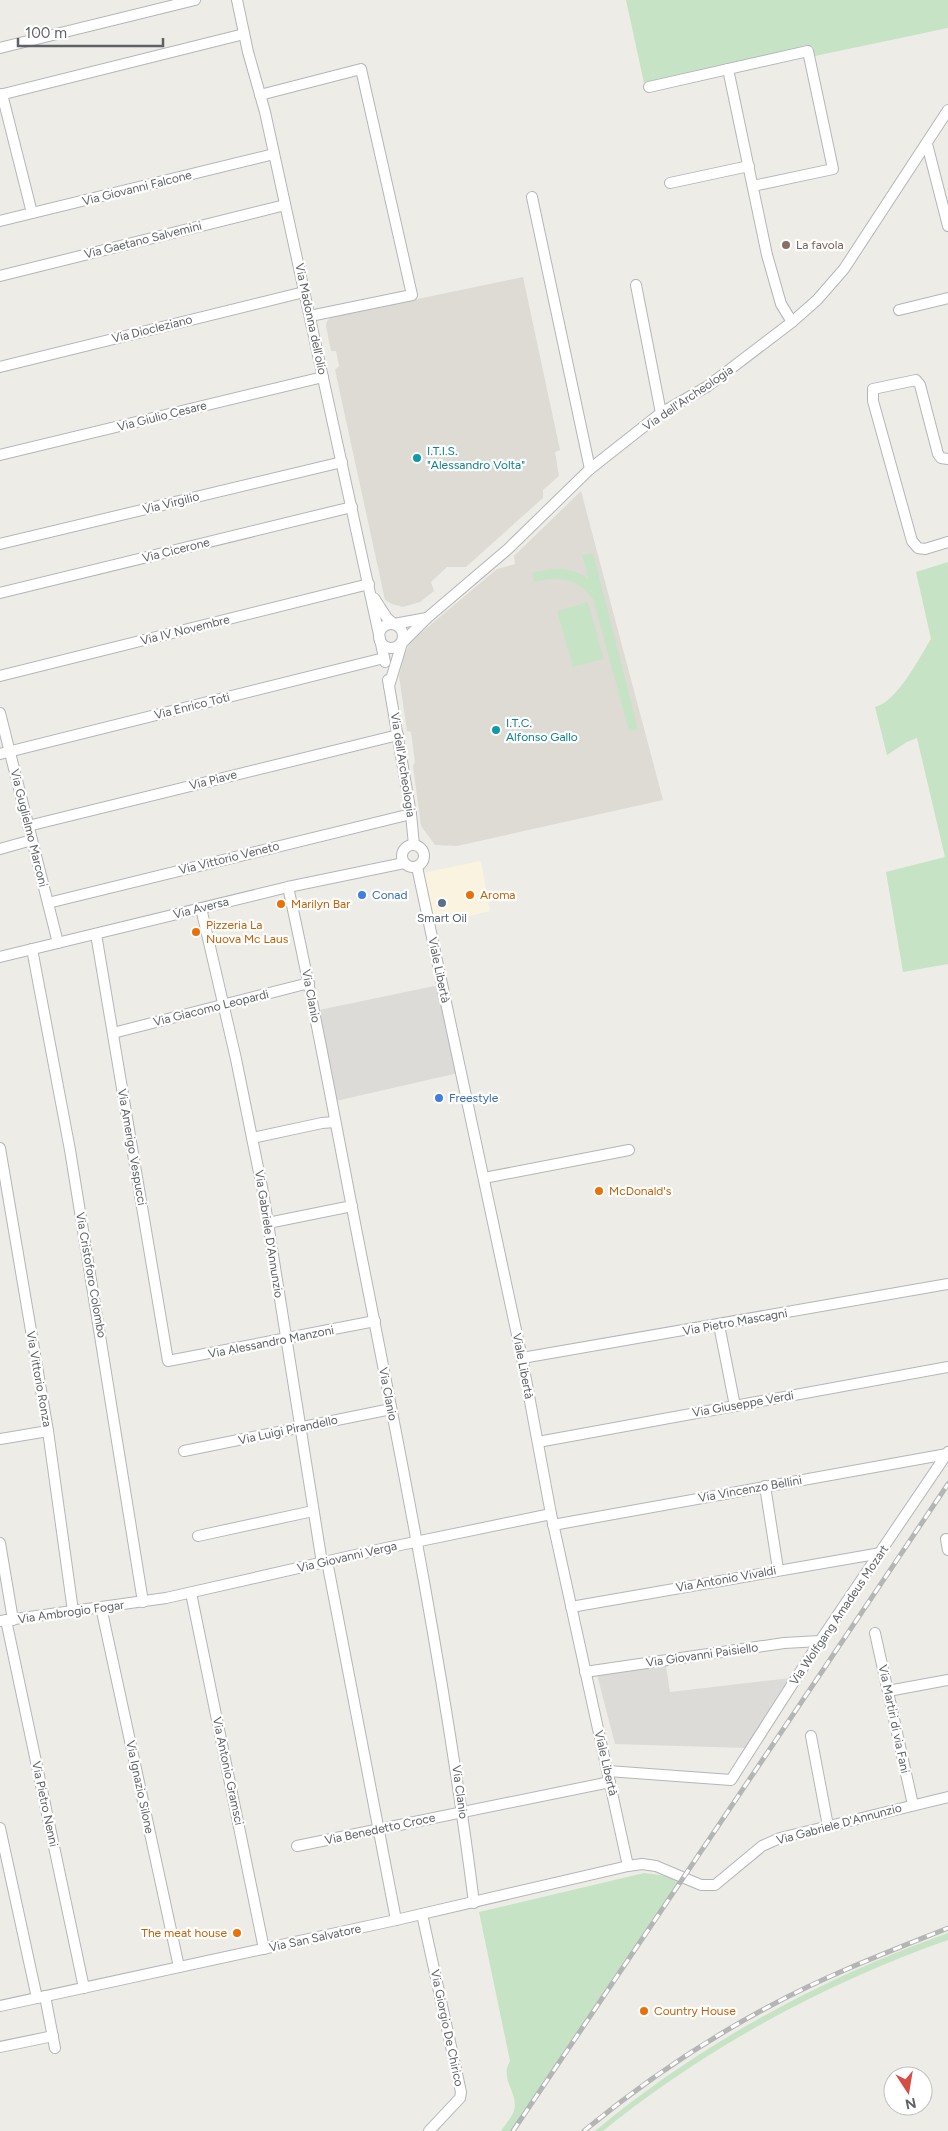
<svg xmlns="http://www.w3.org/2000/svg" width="948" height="2131" viewBox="0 0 948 2131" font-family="Figtree,sans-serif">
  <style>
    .commercial { fill: #faf3df }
    .industrial { fill: #dddbd8 }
    .education { fill: #dedbd5 }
    .green { fill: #c7e3c6 }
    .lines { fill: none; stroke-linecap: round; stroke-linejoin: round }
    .minor-casing { stroke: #b3b6b9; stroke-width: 12 }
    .minor { stroke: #fff; stroke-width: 10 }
    .rail-casing { stroke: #b4b5b5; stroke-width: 5 }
    .rail { stroke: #fff; stroke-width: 3; stroke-dasharray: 9; stroke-linecap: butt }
    .education-dot { fill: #8d6e63; stroke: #fff; stroke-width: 2 }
    .culture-dot { fill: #0f9aa8; stroke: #fff; stroke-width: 2 }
    .shop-dot { fill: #3f7fe0; stroke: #fff; stroke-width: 2 }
    .food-dot { fill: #e8710a; stroke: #fff; stroke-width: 2 }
    .service-dot { fill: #5c6f8a; stroke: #fff; stroke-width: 2 }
    .labels { text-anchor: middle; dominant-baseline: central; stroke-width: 4.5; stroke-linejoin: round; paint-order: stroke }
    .street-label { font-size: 12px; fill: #5e6165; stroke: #fff }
    .education-label { font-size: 12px; fill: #785e54; stroke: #fff; text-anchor: start }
    .culture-label { font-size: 12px; fill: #0d838f; stroke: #fff; text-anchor: start }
    .shop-label { font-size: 12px; fill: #366cbe; stroke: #fff; text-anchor: start }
    .food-label { font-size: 12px; fill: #c56008; stroke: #fff; text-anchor: start }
    .service-label { font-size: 12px; fill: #4e5e75; stroke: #fff }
  </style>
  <rect width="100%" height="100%" fill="#eeece6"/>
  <polygon class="commercial" points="481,861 490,911 433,925 422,873"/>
  <g class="industrial">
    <polygon points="439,985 458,1073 336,1101 319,1010"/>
    <polygon points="666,1666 670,1692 791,1678 745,1748 615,1744 597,1675"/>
  </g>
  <g class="education">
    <polygon points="523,277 560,450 555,452 559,476 543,490 543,498 466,567 447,567 431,582 434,591 420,602 403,607 392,604 385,600 335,370 339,366 336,351 331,351 326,326 327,321 331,317"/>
    <polygon points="581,491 663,800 457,846 435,845 421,826 413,766 415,762 411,732 407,731 399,676 404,656 410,642 497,569 515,564 514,556"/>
  </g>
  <g class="green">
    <polygon points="626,0 948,0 948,28 815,56 813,46 644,83"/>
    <path d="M593,553l45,176 -9,2 -36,-132c-16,-21 -34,-23 -59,-17l-2,-9c21,-6 37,-7 56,5l-6,-23z"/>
    <path d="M948,562v402l-45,8 -17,-100 59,-15 -28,-119 -10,4 -20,13 -12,-48c22,-5 44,-49 56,-68l-15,-67z"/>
    <polygon points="588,602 604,659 573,667 557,611"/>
    <path d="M644,1873l24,3 12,4 -169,251h-10c4,-6 10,-13 13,-20 5,-18 -15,-32 -4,-50l-31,-149z"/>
    <path d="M948,1933v7c-123,43 -244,109 -345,191h-8c103,-86 226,-153 353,-198z"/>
  </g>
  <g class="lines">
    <g class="minor-casing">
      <g id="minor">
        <polyline points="237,0 248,52 265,112 385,662"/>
        <polyline points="0,48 195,0"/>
        <polyline points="728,69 767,255 781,304 792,322"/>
        <polyline points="649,87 808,51 833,169 753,186"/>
        <polyline points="2,94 32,213"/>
        <polyline points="0,95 244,34"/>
        <polyline points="260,95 361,69 412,295 310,316"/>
        <polyline points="927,144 948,226"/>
        <polyline points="670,183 749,166"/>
        <polyline points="532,197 590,469"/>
        <polyline points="0,221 274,154"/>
        <polyline points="0,276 285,205"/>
        <polyline points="636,285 661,413"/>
        <polyline points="899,310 948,298"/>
        <polyline points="0,367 304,292"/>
        <polyline points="0,455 323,377"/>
        <polyline points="948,459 941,458 938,454 920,385 916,380 873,389 873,401 912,541 918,548 925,549 948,542"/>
        <polyline points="0,544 342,462"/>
        <polyline points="0,593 352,507"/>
        <polyline points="374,598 387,618 394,624 427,618"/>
        <circle cx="391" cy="636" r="12"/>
        <polyline points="0,676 369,584"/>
        <polyline points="388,680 411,814 414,845"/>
        <polyline points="389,686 402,643 427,618 508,549 590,469 661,413 708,386 792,322 817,300 844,269 948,110"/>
        <polyline points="0,713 58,943"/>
        <polyline points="0,754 384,658"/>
        <polyline points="28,826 398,735"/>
        <circle cx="413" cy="856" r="11"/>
        <polyline points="0,849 32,840"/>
        <polyline points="417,867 522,1358 551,1514 628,1866"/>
        <path d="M288,887c28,125 50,251 75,377 42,212 84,424 111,639"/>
        <polyline points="48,903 411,814"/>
        <polyline points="201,908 236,1059 263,1192 322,1563"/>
        <polyline points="96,934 168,1361 375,1321"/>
        <polyline points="32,949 70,1150 143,1602"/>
        <polyline points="0,957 288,887 404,863"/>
        <polyline points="113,1033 309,983"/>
        <polyline points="252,1138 322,1123 335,1122"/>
        <polyline points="0,1148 48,1431 73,1611"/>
        <polyline points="484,1178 629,1150"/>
        <polyline points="268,1223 352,1206"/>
        <polyline points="719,1325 735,1406"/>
        <polyline points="522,1358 948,1284"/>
        <polyline points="0,1439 48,1431"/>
        <polyline points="538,1442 948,1367"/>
        <polyline points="184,1451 391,1409"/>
        <polyline points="765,1486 778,1569"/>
        <polyline points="553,1525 947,1454"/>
        <polyline points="198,1536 313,1511"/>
        <polyline points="946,1539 948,1550"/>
        <polyline points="0,1543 13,1620"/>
        <polyline points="327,1561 396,1920"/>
        <polyline points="191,1593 264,1949"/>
        <polyline points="101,1607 179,1967"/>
        <polyline points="571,1607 881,1553"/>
        <polyline points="6,1620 84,1988"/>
        <polyline points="0,1621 166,1598 386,1548 551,1514"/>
        <polyline points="875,1633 913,1805"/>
        <polyline points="585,1672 784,1643 820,1641"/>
        <polyline points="888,1691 948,1680"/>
        <polyline points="811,1736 828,1826"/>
        <polyline points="608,1771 731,1780 820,1641 948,1452"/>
        <polyline points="0,1828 37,1998"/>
        <polyline points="297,1846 610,1782"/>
        <polyline points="422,1914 461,2092 460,2098 429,2131"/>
        <polyline points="45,1996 55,2048"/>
        <polyline points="0,2006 396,1920 628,1866 642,1864 656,1866 701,1885 715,1885 762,1846 780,1838 948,1797"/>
        <polyline points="0,2047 53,2036"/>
      </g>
    </g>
    <use href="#minor" class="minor"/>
    <g class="rail-casing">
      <g id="rail">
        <polyline points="513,2131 948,1484"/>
        <path d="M584,2131c58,-48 120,-90 186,-125 57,-31 118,-54 178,-78"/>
      </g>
    </g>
    <use href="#rail" class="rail"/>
  </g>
  <circle class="education-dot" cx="786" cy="245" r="5"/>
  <g class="culture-dot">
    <circle cx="417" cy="458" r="5"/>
    <circle cx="496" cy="730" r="5"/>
  </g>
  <g class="shop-dot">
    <circle cx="362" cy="895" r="5"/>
    <circle cx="439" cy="1098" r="5"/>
  </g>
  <g class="food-dot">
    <circle cx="470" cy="895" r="5"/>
    <circle cx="281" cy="904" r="5"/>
    <circle cx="196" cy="932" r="5"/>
    <circle cx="599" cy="1191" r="5"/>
    <circle cx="237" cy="1933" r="5"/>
    <circle cx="644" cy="2011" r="5"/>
  </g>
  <circle class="service-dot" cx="442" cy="903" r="5"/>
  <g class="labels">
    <g class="street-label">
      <text transform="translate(137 188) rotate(-14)">Via Giovanni Falcone</text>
      <text transform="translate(143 240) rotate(-14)">Via Gaetano Salvemini</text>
      <text transform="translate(311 319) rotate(78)">Via Madonna dell'olio</text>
      <text transform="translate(152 329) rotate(-14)">Via Diocleziano</text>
      <text transform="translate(688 398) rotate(-34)">Via dell'Archeologia</text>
      <text transform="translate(162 416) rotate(-14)">Via Giulio Cesare</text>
      <text transform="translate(171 503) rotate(-14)">Via Virgilio</text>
      <text transform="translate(176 550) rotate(-14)">Via Cicerone</text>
      <text transform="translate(185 630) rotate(-14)">Via IV Novembre</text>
      <text transform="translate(192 706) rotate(-14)">Via Enrico Toti</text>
      <text transform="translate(403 765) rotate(81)">Via dell'Archeologia</text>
      <text transform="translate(213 780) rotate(-14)">Via Piave</text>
      <text transform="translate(29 828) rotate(76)">Via Guglielmo Marconi</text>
      <text transform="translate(229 858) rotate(-14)">Via Vittorio Veneto</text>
      <text transform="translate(201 908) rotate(-14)">Via Aversa</text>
      <text transform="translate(439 970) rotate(78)">Viale Libertà</text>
      <text transform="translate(311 996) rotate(79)">Via Clanio</text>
      <text transform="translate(211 1008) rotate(-14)">Via Giacomo Leopardi</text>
      <text transform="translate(132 1147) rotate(80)">Via Amerigo Vespucci</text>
      <text transform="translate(269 1234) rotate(81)">Via Gabriele D'Annunzio</text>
      <text transform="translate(91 1275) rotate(80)">Via Cristoforo Colombo</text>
      <text transform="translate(735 1322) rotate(-10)">Via Pietro Mascagni</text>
      <text transform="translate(271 1342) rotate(-11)">Via Alessandro Manzoni</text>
      <text transform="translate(523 1366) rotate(79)">Viale Libertà</text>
      <text transform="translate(39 1379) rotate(80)">Via Vittorio Ronza</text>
      <text transform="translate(388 1394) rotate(79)">Via Clanio</text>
      <text transform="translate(743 1404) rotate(-10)">Via Giuseppe Verdi</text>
      <text transform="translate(288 1430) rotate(-12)">Via Luigi Pirandello</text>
      <text transform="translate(750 1489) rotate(-10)">Via Vincenzo Bellini</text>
      <text transform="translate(347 1557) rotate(-13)">Via Giovanni Verga</text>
      <text transform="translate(726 1579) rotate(-10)">Via Antonio Vivaldi</text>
      <text transform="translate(71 1612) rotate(-8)">Via Ambrogio Fogar</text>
      <text transform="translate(839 1615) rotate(-56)">Via Wolfgang Amadeus Mozart</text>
      <text transform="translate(702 1655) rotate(-8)">Via Giovanni Paisiello</text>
      <text transform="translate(894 1719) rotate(78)">Via Martiri di via Fani</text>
      <text transform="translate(606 1763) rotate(77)">Viale Libertà</text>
      <text transform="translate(228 1771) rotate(78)">Via Antonio Gramsci</text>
      <text transform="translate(140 1787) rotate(78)">Via Ignazio Silone</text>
      <text transform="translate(460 1792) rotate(82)">Via Clanio</text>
      <text transform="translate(45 1804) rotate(78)">Via Pietro Nenni</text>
      <text transform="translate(839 1824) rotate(-15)">Via Gabriele D'Annunzio</text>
      <text transform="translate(380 1829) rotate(-12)">Via Benedetto Croce</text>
      <text transform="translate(315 1938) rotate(-12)">Via San Salvatore</text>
      <text transform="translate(447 2028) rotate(78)">Via Giorgio De Chirico</text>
    </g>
    <g class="education-label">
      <text x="796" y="245">La favola</text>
    </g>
    <g class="culture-label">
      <text x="427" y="451">I.T.I.S.<tspan x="427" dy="14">"Alessandro Volta"</tspan></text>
      <text x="506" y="723">I.T.C.<tspan x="506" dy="14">Alfonso Gallo</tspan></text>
    </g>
    <g class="shop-label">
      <text x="372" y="895">Conad</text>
      <text x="449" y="1098">Freestyle</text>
    </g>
    <g class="food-label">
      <text x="480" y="895">Aroma</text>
      <text x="291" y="904">Marilyn Bar</text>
      <text x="206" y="925">Pizzeria La<tspan x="206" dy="14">Nuova Mc Laus</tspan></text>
      <text x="609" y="1191">McDonald's</text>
      <text x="227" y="1933" text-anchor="end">The meat house</text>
      <text x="654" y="2011">Country House</text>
    </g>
    <g class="service-label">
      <text x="442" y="918">Smart Oil</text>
    </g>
  </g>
  <g transform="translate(908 2091) rotate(168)"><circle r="24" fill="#ffffff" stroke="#bfc0c1"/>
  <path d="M0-4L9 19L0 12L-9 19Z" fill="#d54d45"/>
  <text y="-8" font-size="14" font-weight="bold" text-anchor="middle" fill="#5e6165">N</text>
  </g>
  <path d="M18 38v8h145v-8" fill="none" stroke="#5e6165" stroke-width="2.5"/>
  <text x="25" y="38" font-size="15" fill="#5e6165" stroke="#ffffff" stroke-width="4" paint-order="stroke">100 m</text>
</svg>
